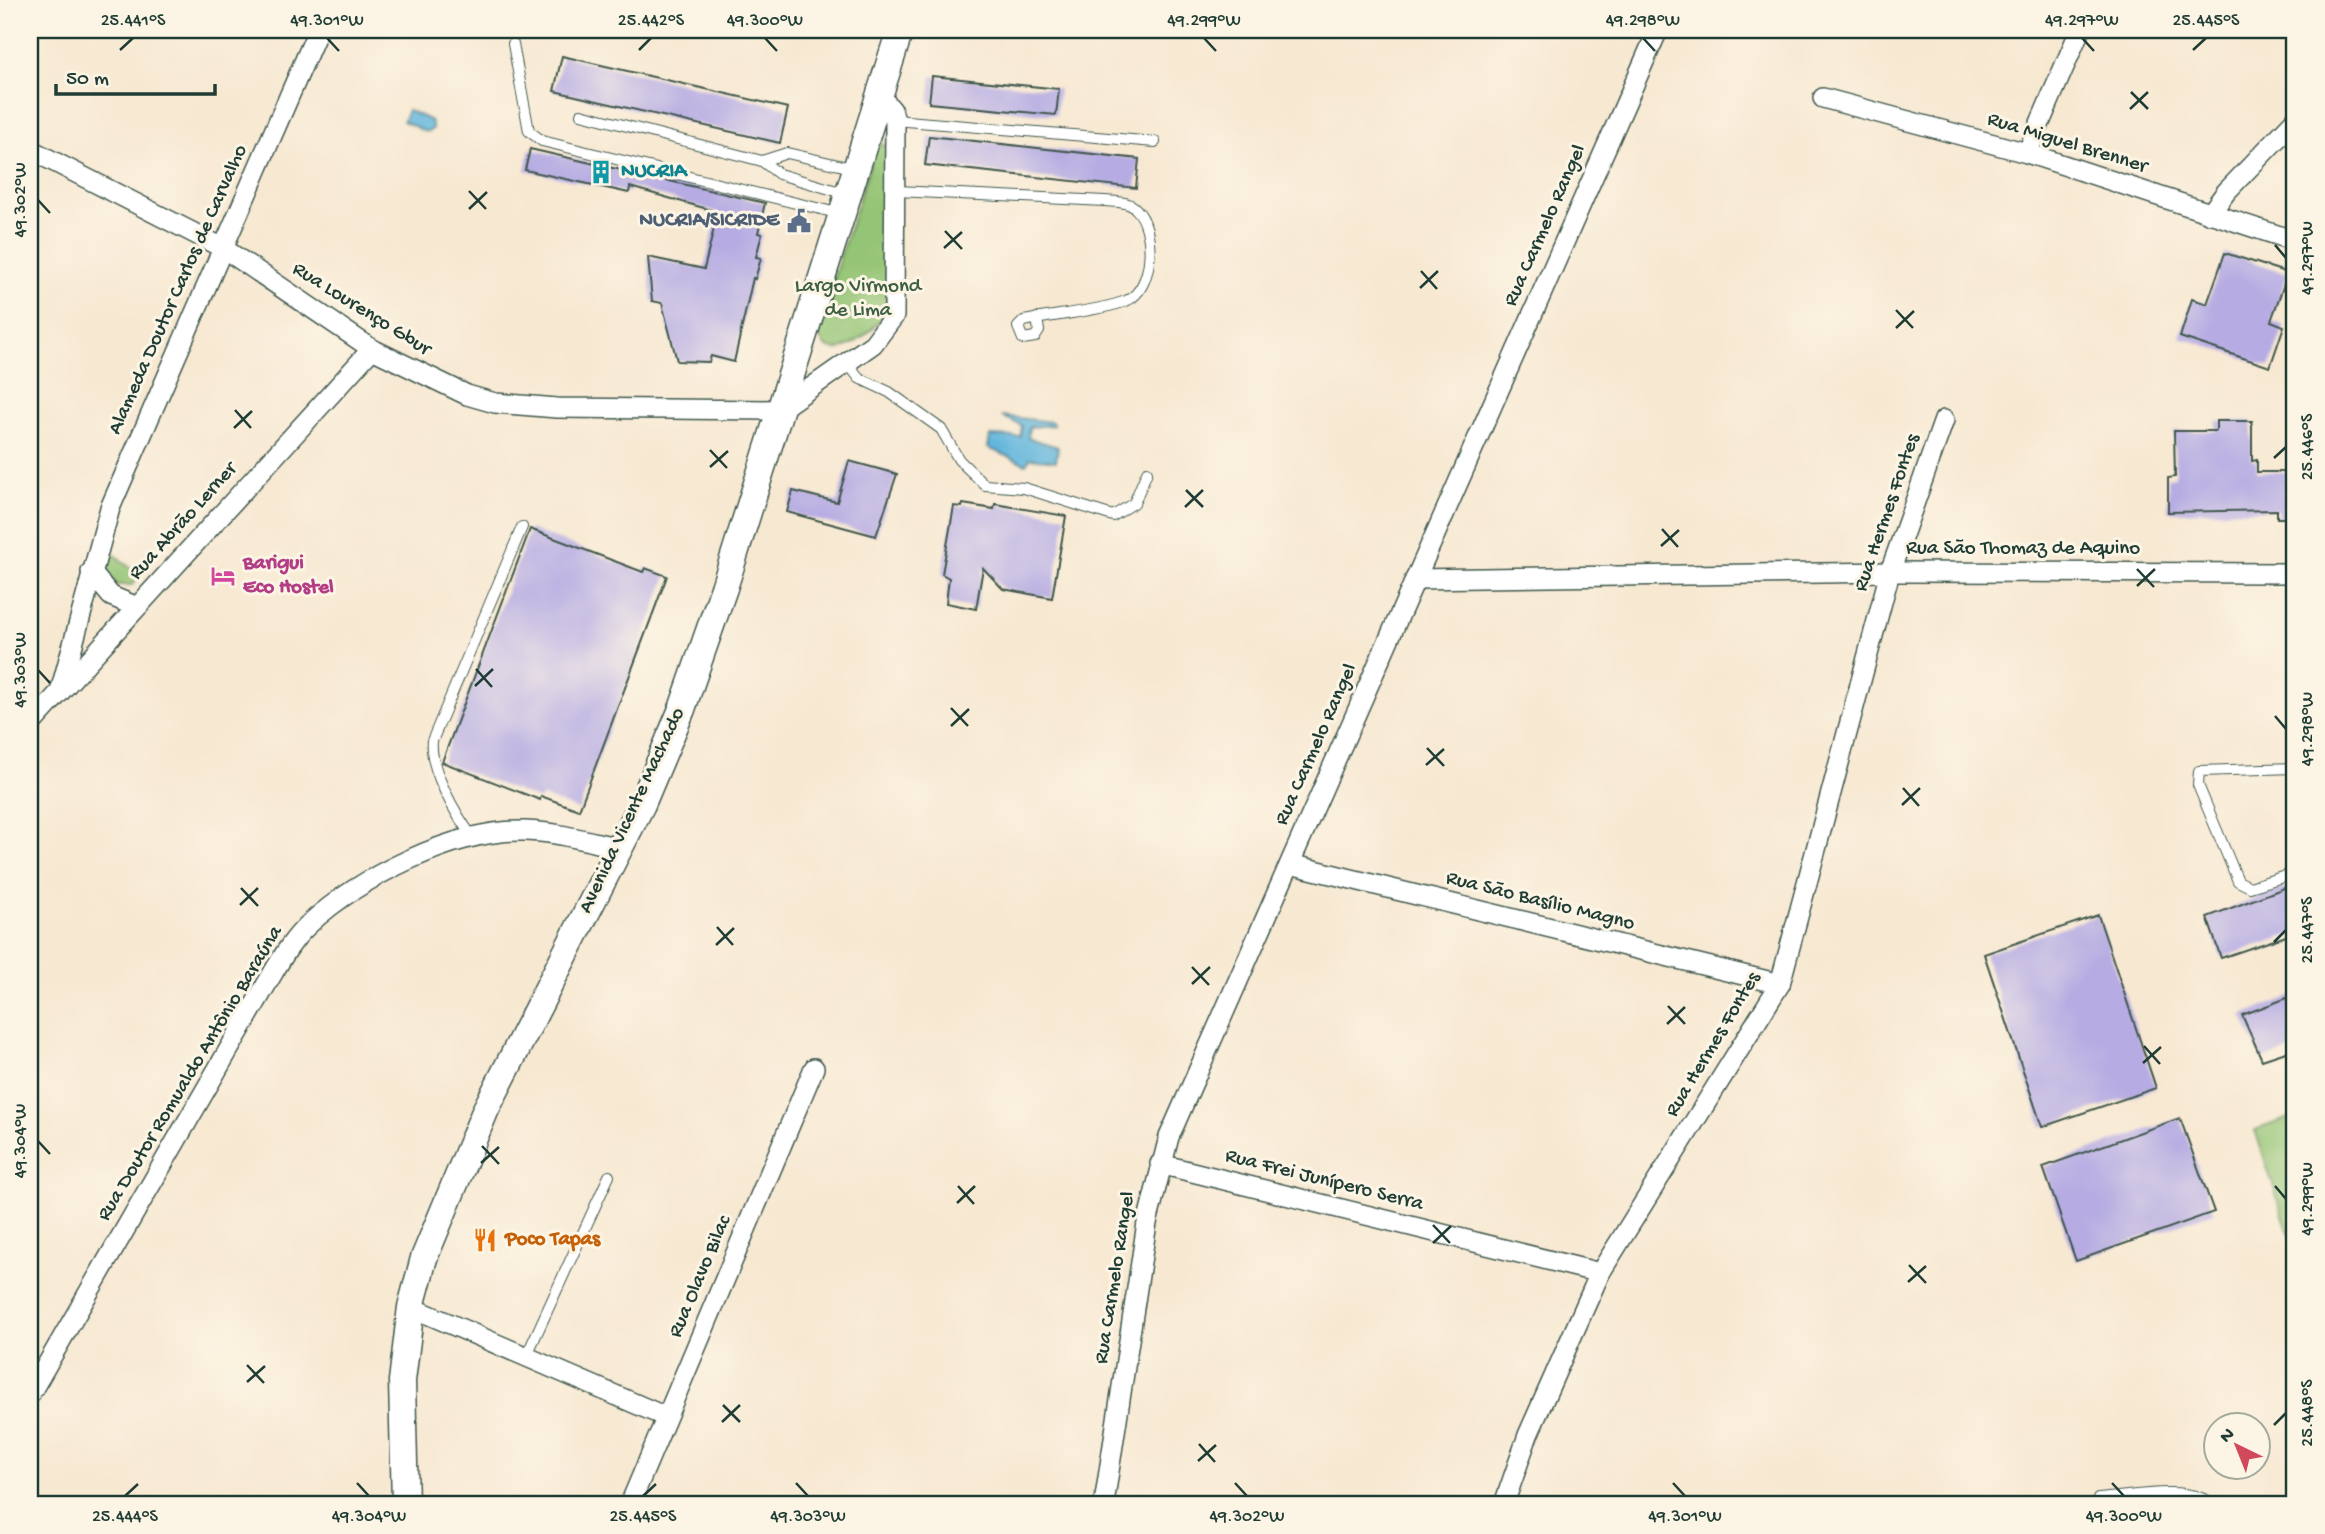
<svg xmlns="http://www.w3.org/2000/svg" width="2325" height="1534" viewBox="0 0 2325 1534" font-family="'Gochi Hand',sans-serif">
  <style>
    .green { fill: #94c474; stroke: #5a8054; stroke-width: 2 }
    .water { fill: #60b5dc; stroke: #407988; stroke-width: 2 }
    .building { fill: #b6ace3 }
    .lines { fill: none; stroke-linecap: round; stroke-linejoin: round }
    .lane-casing { stroke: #3f574c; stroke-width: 12 }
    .street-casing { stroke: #3f574c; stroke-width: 22 }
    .secondary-casing { stroke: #3f574c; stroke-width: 29 }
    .path { stroke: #3f574c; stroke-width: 3.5; stroke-dasharray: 5 5; stroke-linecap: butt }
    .lane { stroke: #fff; stroke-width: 10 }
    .street { stroke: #fff; stroke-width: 19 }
    .secondary { stroke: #fff; stroke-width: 26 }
    .ticks { fill: none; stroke: #1f3d34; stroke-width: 2.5 }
    .labels { text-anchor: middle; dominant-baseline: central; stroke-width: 6; stroke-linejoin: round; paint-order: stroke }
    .street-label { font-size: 21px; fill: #1f3d34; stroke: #fcf5e5 }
    .culture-label { font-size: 21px; font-weight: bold; fill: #0d838f; stroke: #fcf5e5; text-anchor: start }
    .service-label { font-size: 21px; font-weight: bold; fill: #4e5e75; stroke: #fcf5e5; text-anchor: end }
    .park-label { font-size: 21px; fill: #3c5f44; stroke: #fcf5e5 }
    .hotel-label { font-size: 21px; font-weight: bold; fill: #b23c85; stroke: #fcf5e5; text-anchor: start }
    .food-label { font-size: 21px; font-weight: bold; fill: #c56008; stroke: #fcf5e5; text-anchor: start }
    .neatline { fill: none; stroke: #1f3d34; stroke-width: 2.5 }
    .ticks-label { font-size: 18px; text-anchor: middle; fill: #1f3d34 }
  </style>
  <rect width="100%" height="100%" fill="#fcf5e5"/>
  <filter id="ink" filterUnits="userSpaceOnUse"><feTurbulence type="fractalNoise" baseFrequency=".0143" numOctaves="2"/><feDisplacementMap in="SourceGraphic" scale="14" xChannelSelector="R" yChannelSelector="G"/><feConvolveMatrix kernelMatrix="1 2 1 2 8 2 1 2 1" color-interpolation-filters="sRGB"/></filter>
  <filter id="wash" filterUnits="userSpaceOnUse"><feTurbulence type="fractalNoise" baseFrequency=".00686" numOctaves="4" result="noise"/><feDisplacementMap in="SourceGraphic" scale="28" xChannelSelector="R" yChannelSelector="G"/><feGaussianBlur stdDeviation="1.57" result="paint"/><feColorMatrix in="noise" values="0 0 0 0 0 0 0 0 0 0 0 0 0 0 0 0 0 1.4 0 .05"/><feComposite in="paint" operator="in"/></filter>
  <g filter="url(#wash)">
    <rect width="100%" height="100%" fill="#f7e8d1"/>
    <g class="green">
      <path d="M877,143l11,3 -1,166c-14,19 -61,64 -70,16z"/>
      <path d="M110,551l30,25 -8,9h-15c-12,-11 -12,-19 -7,-34z"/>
      <polygon points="2295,1116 2295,1252 2255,1130"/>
    </g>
    <g class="water">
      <polygon points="408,110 431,121 433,129 426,132 403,121"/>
      <polygon points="1002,416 1052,422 1053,425 1029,427 1028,438 1058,447 1056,461 1030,458 1026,464 988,448 990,436 1020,437 1022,426"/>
    </g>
    <g id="blocks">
      <g class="building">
        <polygon points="562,56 788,108 780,143 554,91"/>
        <polygon points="932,76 1059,89 1056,115 929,103"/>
        <polygon points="929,136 1139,159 1136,188 925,165"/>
        <polygon points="530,149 765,203 758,233 762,234 756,257 761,258 755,279 753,278 734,362 711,356 709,362 677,361 662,303 652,301 648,257 704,269 718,212 630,187 629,193 525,170"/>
        <polygon points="2225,253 2288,273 2271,321 2284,326 2270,367 2180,337 2192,299 2207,304"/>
        <polygon points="2216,421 2252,421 2252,461 2257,460 2257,472 2295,472 2295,518 2277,518 2277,510 2168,512 2168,478 2175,477 2174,431 2216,431"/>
        <polygon points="849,461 897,474 876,536 787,512 793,491 837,502"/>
        <polygon points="963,504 994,509 995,504 1066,516 1052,598 1003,589 983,568 976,609 946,603 949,578 942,574 954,506 962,507"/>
        <polygon points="530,529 643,572 645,568 667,576 579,810 541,796 540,800 442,762"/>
        <polygon points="2295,884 2295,933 2221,958 2207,917"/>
        <polygon points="2098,915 2156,1088 2042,1127 1984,954"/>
        <polygon points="2295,995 2295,1049 2262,1060 2242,1015"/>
        <polygon points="2180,1118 2214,1212 2076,1261 2043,1167"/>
      </g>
    </g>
  </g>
  <g filter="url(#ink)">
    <use href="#blocks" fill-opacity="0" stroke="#3f574c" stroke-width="2"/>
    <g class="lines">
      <g class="lane-casing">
        <g id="lane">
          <polyline points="513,44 529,131 542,141 841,214"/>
          <polyline points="581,114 762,161 779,174 847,194"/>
          <polyline points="895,120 1155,142"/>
          <polyline points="762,161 787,153 856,169"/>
          <path d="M897,191l208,10c11,1 23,0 31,8 20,19 19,80 -10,92 -26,10 -73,14 -102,20l-6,6 5,12 12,-2 4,-6 -2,-13"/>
          <polyline points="847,362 859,378 889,392 941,429 959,460 985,485 1024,488 1113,516 1134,503 1147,472"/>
          <polyline points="2295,768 2199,771 2198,785 2238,881 2250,887 2295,873"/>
          <path d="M473,838c-17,-23 -44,-69 -41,-97l90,-214"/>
          <polyline points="526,1357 609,1176"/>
          <path d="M2098,1499c33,-2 86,-15 115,5"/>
        </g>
      </g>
      <g class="street-casing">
        <g id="street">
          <polyline points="1823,98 2027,153 2295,241"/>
          <polyline points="30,153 37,153 223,248 372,349 467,395 495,403 557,408 779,410 873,344 894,316 895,120 892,110 879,95"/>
          <polyline points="2027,153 2080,30"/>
          <polyline points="2210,214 2226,192 2295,120"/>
          <polyline points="91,572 111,596 137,607"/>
          <polyline points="1415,579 1890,572 2295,573"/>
          <polyline points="60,692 110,508 318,30"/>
          <polyline points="30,725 372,349"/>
          <polyline points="1290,864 1780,984"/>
          <polyline points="1160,1164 1600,1273"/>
          <polyline points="411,1307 666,1417"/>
          <path d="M30,1394l243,-421c10,-17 20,-34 35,-48 51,-47 146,-96 217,-94 32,1 63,10 94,17"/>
          <polyline points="630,1504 814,1068"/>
          <polyline points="1104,1504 1147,1223 1169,1137 1658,30"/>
          <polyline points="1504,1504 1528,1435 1600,1273 1780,984 1890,572 1944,420"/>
        </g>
      </g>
      <g class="secondary-casing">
        <polyline id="secondary" points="405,1504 402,1381 411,1307 424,1258 486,1109 642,804 682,709 724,588 900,30"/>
      </g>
      <polyline class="path" points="30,1503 31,1504"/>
      <use href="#lane" class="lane"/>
      <use href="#street" class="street"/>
      <use href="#secondary" class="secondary"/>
    </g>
  </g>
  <path class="ticks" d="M327,38l12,13M765,38l12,13M1204,38l12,13M1643,38l12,13M2082,38l12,13M120,50l13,-12M639,50l12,-12M2193,50l13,-12M2131,92l17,17M2130,109l18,-17M469,191l17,18M38,200l12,13M469,209l18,-17M945,231l17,18M2275,245l11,13M944,248l18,-16M1421,271l16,18M1420,288l18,-17M1896,310l17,18M1896,328l18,-17M235,410l16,18M234,428l18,-17M710,450l17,18M2274,458l12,-11M710,467l18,-16M1186,490l17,17M1185,507l18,-17M1662,529l16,18M1661,546l18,-16M2137,569l17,18M2137,586l18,-17M476,669l16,18M38,670l12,13M475,686l18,-17M951,708l17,18M2275,716l11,13M951,726l18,-17M1427,748l17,18M1426,765l18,-16M1903,788l16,18M1902,805l18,-17M241,888l17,18M240,905l18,-17M717,927l16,18M2274,942l12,-12M716,945l18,-17M1192,967l17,18M1192,984l18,-17M1668,1006l17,18M1667,1024l18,-17M2144,1046l16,18M2143,1063l18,-16M38,1141l12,13M482,1146l17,18M481,1163l18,-16M958,1186l16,18M2275,1186l11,13M957,1203l18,-17M1433,1225l17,18M1433,1243l18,-17M1909,1265l17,18M1908,1282l18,-16M247,1365l17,18M247,1382l18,-16M723,1405l17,17M722,1422l18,-17M2274,1425l12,-12M1199,1444l16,18M1198,1461l18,-16M357,1483l12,13M796,1483l12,13M1235,1483l12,13M1673,1483l12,13M2112,1483l12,13M125,1496l13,-12M643,1496l13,-12"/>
  <defs>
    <g id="building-bare" transform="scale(1.89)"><path d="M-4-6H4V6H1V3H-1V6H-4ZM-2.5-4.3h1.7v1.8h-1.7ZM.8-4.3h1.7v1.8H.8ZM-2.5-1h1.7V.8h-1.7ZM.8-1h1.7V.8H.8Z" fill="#0f9aa8" stroke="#fcf5e5" stroke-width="2.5" paint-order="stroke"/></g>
    <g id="civic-bare" transform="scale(1.89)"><path d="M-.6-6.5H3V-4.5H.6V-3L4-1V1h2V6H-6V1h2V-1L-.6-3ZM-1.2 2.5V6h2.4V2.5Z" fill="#5c6f8a" stroke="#fcf5e5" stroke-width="2.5" paint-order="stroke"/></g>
    <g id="hotel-bare" transform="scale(1.89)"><path d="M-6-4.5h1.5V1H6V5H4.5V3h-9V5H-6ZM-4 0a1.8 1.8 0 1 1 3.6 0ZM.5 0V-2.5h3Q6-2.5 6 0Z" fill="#d1479c" stroke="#fcf5e5" stroke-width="2.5" paint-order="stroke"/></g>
    <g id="restaurant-bare" transform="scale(1.89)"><path d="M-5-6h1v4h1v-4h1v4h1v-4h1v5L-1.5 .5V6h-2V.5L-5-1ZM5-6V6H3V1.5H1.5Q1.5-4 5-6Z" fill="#e8710a" stroke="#fcf5e5" stroke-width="2.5" paint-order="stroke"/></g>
  </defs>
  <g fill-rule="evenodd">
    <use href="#building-bare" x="601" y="172"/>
    <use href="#civic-bare" x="799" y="221"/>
    <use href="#hotel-bare" x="223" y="576"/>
    <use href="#restaurant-bare" x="485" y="1240"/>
  </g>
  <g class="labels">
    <g class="street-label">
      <text transform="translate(2067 144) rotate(17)">Rua Miguel Brenner</text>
      <text transform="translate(1546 226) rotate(-66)">Rua Carmelo Rangel</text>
      <text transform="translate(179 290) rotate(-66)">Alameda Doutor Carlos de Carvalho</text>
      <text transform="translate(361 310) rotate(32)">Rua Lourenço Gbur</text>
      <text transform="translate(1888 513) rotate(-71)">Rua Hermes Fontes</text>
      <text transform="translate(184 522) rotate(-48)">Rua Abrão Lerner</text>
      <text x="2023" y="549">Rua São Thomaz de Aquino</text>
      <text transform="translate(1317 745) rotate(-66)">Rua Carmelo Rangel</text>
      <text transform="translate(633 811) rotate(-65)">Avenida Vicente Machado</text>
      <text transform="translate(1540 902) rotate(14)">Rua São Basílio Magno</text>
      <text transform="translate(1714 1045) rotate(-59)">Rua Hermes Fontes</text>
      <text transform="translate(191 1074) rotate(-59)">Rua Doutor Romualdo Antônio Baraúna</text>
      <text transform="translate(1324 1181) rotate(14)">Rua Frei Junípero Serra</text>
      <text transform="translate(701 1277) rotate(-67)">Rua Olavo Bilac</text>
      <text transform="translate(1116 1278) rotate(-81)">Rua Carmelo Rangel</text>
    </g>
    <g class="culture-label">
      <text x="621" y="172">NUCRIA</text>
    </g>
    <g class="service-label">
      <text x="779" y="221">NUCRIA/SICRIDE</text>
    </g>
    <g class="park-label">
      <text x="858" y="287">Largo Virmond<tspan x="858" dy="24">de Lima</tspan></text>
    </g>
    <g class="hotel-label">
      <text x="243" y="564">Barigui<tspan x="243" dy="24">Eco Hostel</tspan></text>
    </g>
    <g class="food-label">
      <text x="505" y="1240">Poco Tapas</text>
    </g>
  </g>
  <rect width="2325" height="1534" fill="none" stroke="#fcf5e5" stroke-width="77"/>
  <g transform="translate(2237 1446) rotate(317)"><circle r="33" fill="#fcf5e5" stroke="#a4ab9e" stroke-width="2"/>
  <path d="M0-5L12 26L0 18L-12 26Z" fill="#d1495b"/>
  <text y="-10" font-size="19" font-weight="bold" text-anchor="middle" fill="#1f3d34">N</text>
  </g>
  <path d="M56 84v10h159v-10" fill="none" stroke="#1f3d34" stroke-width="3.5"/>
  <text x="66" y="84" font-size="21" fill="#1f3d34" stroke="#fcf5e5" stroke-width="5" paint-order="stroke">50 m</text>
  <rect x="38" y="38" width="2248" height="1458" class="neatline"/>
  <g class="ticks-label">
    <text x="133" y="25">25.441°S</text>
    <text x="327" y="25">49.301°W</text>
    <text x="651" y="25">25.442°S</text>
    <text x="765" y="25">49.300°W</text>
    <text x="1204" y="25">49.299°W</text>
    <text x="1643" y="25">49.298°W</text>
    <text x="2082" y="25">49.297°W</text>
    <text x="2206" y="25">25.445°S</text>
    <text transform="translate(19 200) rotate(-90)" y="6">49.302°W</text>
    <text transform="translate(2306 258) rotate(-90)" y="6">49.297°W</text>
    <text transform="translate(2306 447) rotate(-90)" y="6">25.446°S</text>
    <text transform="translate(19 670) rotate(-90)" y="6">49.303°W</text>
    <text transform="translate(2306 729) rotate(-90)" y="6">49.298°W</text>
    <text transform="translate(2306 930) rotate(-90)" y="6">25.447°S</text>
    <text transform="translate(19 1141) rotate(-90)" y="6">49.304°W</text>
    <text transform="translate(2306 1199) rotate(-90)" y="6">49.299°W</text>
    <text transform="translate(2306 1413) rotate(-90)" y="6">25.448°S</text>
    <text x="125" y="1521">25.444°S</text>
    <text x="369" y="1521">49.304°W</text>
    <text x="643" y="1521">25.445°S</text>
    <text x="808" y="1521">49.303°W</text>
    <text x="1247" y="1521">49.302°W</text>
    <text x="1685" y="1521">49.301°W</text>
    <text x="2124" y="1521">49.300°W</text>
  </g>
</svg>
